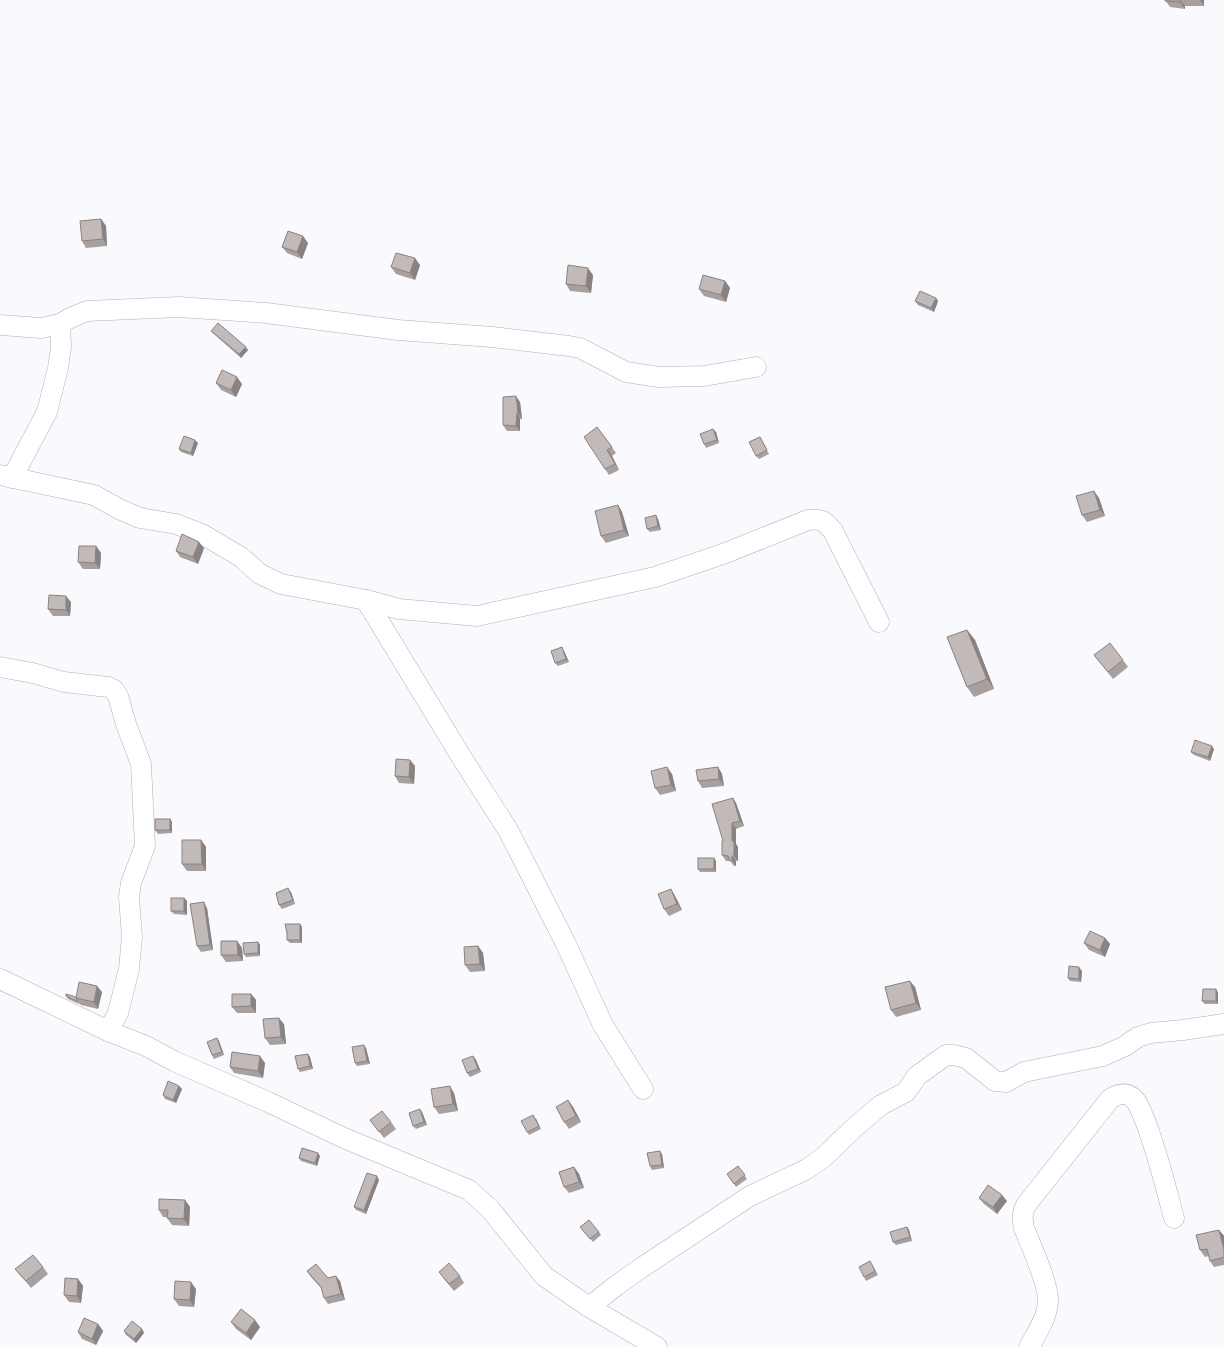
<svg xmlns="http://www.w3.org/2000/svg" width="1224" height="1347" viewBox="0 0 1224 1347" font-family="'Roboto Condensed',sans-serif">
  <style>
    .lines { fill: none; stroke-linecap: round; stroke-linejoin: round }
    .minor-casing { stroke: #b0b0b6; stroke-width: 21 }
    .minor { stroke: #fff; stroke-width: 20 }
    .wall { fill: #a7a09f }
    .shaded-wall { fill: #888282 }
    .building { fill: #c2bab9; stroke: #888282 }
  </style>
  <rect width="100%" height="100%" fill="#fafafe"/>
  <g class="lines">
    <g class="minor-casing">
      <g id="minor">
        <polyline points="60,324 70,318 87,311 179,307 266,313 398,330 492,337 569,346 580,348 626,372 659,377 704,376 756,367"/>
        <polyline points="0,325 41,328 60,324 61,347 58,368 47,412 12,478"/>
        <path d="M0,475l94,20 25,14 21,9 36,6 26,10 39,23 19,17 21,10 85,16 33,9 78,7 178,-39 68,-23 85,-34c13,-2 17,1 25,11l46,91"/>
        <polyline points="366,600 462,758 508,830 565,942 603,1025 643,1089"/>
        <polyline points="0,667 33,673 64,682 108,687 114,690 118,696 126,724 141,764 145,846 131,883 129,897 132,937 129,969 118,1013 108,1031"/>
        <polyline points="0,979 108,1031 146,1046 174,1061 268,1102 344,1138 469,1190 490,1209 544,1276 589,1307 657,1347"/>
        <polyline points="589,1307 617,1285 641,1268 750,1196 807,1169 824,1157 855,1127 881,1105 906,1092 917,1076 946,1055 953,1055 966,1058 995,1081 1006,1082 1024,1072 1103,1056 1125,1046 1138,1037 1151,1033 1183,1030 1224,1024"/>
        <path d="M1029,1347c8,-14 18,-29 19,-45 1,-18 -17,-56 -24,-74 -2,-9 -2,-15 2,-23l84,-106c8,-5 16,-8 24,0 5,5 7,13 10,19 13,32 21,67 30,100"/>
      </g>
    </g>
    <use href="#minor" class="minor"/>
  </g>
  <g class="wall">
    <polygon points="1165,0 1204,0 1204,6 1185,6 1185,9 1170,7"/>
    <polygon points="101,219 106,226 107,246 86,248 82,241"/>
    <polygon points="308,243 302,259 287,253 282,247"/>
    <polygon points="420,265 415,280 396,274 391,267"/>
    <polygon points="593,275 591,293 570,291 566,284"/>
    <polygon points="725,281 730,288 726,302 704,296 699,289"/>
    <polygon points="936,298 938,301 934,312 918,305 915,301"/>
    <polygon points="211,331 248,350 241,358 214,334"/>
    <polygon points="216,383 242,384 236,397 221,390"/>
    <polygon points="520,402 522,419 520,419 520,431 507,431 503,425"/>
    <polygon points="597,427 616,453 612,456 619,470 609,475 605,469"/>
    <polygon points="716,432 719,443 706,448 704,444"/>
    <polygon points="760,437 769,454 759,459 756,456"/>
    <polygon points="198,443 193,456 181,452 179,449"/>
    <polygon points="1099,498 1105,516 1087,522 1082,515"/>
    <polygon points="618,505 622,512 629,536 606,543 601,536"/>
    <polygon points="658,519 661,530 650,532 647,529"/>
    <polygon points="96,546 101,553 100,569 83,569 78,562"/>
    <polygon points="204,548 198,564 180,557 176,551"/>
    <polygon points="71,602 70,616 53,616 48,609"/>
    <polygon points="967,630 975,640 994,689 974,697 967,687"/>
    <polygon points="564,651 569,662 558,666 555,663"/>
    <polygon points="1094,655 1123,660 1128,667 1113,679"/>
    <polygon points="1214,749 1210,761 1194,755 1191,752"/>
    <polygon points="410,760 415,766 414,784 399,783 395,776"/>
    <polygon points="718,767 722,774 724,786 702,788 698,781"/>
    <polygon points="672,774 676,791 660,795 655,788"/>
    <polygon points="733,798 736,803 744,826 736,829 736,844 738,847 738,861 736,861 736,866 734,866 730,861 726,861 722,855 723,841"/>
    <polygon points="170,819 172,822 172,833 158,834 155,830"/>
    <polygon points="201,840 206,847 206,871 187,871 182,864"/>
    <polygon points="714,858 716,861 716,872 700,872 698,869"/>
    <polygon points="671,889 675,896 682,910 669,916 664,909"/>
    <polygon points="291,892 295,904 282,909 279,905"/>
    <polygon points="184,898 187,901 187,915 174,914 171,911"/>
    <polygon points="207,908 213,950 201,952 197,946"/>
    <polygon points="300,924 302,927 302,943 290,943 287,940"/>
    <polygon points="1105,938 1110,944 1105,957 1089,950 1084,943"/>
    <polygon points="237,941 242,948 243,961 226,962 221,955"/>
    <polygon points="258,942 260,945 260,956 246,957 244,954"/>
    <polygon points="478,946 483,953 485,971 470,972 465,965"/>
    <polygon points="1082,971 1081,982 1070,981 1068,978"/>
    <polygon points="915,987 921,1010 896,1017 891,1010"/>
    <polygon points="1216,989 1218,993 1218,1004 1205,1004 1202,1001"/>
    <polygon points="102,992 98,1009 81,1005 79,1003 79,1004 68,999 66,996 76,997"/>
    <polygon points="251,994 256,1000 256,1013 237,1013 232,1007"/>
    <polygon points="284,1024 286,1044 270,1045 265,1038"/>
    <polygon points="217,1038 219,1041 224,1055 214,1059 212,1055"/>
    <polygon points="366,1048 370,1064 357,1066 355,1063"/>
    <polygon points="308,1054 310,1057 313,1069 300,1072 298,1069"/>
    <polygon points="473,1056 476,1060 481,1072 470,1077 467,1073"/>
    <polygon points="265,1063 263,1078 234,1073 230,1067"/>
    <polygon points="179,1086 182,1089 176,1103 165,1099 163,1095"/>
    <polygon points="454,1093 458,1111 439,1114 434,1107"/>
    <polygon points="568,1100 573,1107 581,1122 569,1129 564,1122"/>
    <polygon points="422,1112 427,1125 416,1129 413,1126"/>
    <polygon points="536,1118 541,1129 529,1135 527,1132"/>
    <polygon points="370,1120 391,1122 396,1129 384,1138"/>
    <polygon points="662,1154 664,1168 652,1170 650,1166"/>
    <polygon points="320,1156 317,1166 301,1161 299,1158"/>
    <polygon points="738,1166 747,1179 736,1187 727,1174"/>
    <polygon points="574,1167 579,1174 584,1188 569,1193 564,1187"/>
    <polygon points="379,1180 366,1214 356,1210 354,1207"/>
    <polygon points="979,1198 1007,1201 997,1214 984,1204"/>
    <polygon points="185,1200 190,1207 189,1226 172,1225 167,1218 167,1217 163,1217 159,1210"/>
    <polygon points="580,1227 599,1232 601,1235 593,1242"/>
    <polygon points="907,1227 909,1230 912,1241 896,1245 893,1242"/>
    <polygon points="1219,1230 1224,1236 1224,1265 1214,1267 1210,1261 1209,1256 1205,1257 1200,1250"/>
    <polygon points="872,1264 878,1275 866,1281 864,1277"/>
    <polygon points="43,1267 48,1274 31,1288 15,1269"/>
    <polygon points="307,1271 340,1281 345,1300 328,1304 324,1298 322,1289 311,1277"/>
    <polygon points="439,1272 460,1276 464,1283 454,1291 444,1279"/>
    <polygon points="78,1279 83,1286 81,1303 69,1302 64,1295"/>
    <polygon points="196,1289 194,1307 179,1306 174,1299"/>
    <polygon points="231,1322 260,1327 251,1340 236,1329"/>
    <polygon points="98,1324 103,1331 96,1345 82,1339 78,1332"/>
    <polygon points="142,1329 144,1333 136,1343 126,1335 124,1331"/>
  </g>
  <g class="shaded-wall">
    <polygon points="1180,0 1185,6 1185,9 1180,2"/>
    <polygon points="1200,0 1204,0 1204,6"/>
    <polygon points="101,219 106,226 107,246 103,239"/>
    <polygon points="303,236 308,243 302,259 297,252"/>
    <polygon points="415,258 420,265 415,280 410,273"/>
    <polygon points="588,268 593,275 591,293 586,286"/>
    <polygon points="725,281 730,288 726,302 721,295"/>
    <polygon points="936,298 938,301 934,312 931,308"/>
    <polygon points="246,347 248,350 241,358 239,354"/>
    <polygon points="237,377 242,384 236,397 231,390"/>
    <polygon points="516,396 520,402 522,419 518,413"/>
    <polygon points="517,413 520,419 520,431 516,426"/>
    <polygon points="713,429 716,432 719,443 717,440"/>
    <polygon points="195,440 198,443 193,456 191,453"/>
    <polygon points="607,450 612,456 619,470 615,464"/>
    <polygon points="1094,491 1099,498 1105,516 1100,510"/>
    <polygon points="618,505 622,512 629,536 624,530"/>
    <polygon points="656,515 658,519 661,530 658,526"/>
    <polygon points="199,542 204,548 198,564 193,557"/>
    <polygon points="96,546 101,553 100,569 95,563"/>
    <polygon points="66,596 71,602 70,616 66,610"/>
    <polygon points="967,630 975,640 994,689 987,679"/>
    <polygon points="562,647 564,651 569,662 566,659"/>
    <polygon points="1212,746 1214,749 1210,761 1208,757"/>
    <polygon points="410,760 415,766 414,784 409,777"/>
    <polygon points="667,767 672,774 676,791 671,785"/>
    <polygon points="718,767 722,774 724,786 719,779"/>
    <polygon points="733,798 736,803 744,826 740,821"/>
    <polygon points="170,819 172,822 172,833 170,830"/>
    <polygon points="732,823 736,829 736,844 738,847 738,861 734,856 732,841"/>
    <polygon points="201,840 206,847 206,871 202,864"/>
    <polygon points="732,856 736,861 736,866 732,860"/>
    <polygon points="714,858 716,861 716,872 714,869"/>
    <polygon points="288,888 291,892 295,904 293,900"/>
    <polygon points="671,889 675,896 682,910 677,904"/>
    <polygon points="184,898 187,901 187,915 184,911"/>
    <polygon points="204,902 207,908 213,950 210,945"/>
    <polygon points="300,924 302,927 302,943 300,940"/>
    <polygon points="1105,938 1110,944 1105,957 1100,950"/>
    <polygon points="237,941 242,948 243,961 238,955"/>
    <polygon points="258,942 260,945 260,956 258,953"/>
    <polygon points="478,946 483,953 485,971 480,964"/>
    <polygon points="1079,967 1082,971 1081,982 1079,979"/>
    <polygon points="910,981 915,987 921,1010 916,1003"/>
    <polygon points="97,986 102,992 98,1009 94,1002"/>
    <polygon points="1216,989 1218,993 1218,1004 1216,1001"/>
    <polygon points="251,994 256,1000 256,1013 251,1006"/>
    <polygon points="279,1018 284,1024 286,1044 281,1037"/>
    <polygon points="217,1038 219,1041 224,1055 222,1052"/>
    <polygon points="364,1045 366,1048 370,1064 367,1061"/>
    <polygon points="308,1054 310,1057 313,1069 310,1066"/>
    <polygon points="260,1056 265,1063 263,1078 258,1071"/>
    <polygon points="473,1056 476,1060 481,1072 478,1069"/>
    <polygon points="179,1086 182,1089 176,1103 173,1100"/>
    <polygon points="450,1086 454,1093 458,1111 453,1104"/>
    <polygon points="568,1100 573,1107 581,1122 576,1116"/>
    <polygon points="420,1109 422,1112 427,1125 424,1122"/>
    <polygon points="660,1151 662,1154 664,1168 662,1165"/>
    <polygon points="318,1153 320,1156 317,1166 315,1163"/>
    <polygon points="574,1167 579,1174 584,1188 579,1182"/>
    <polygon points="377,1176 379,1180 366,1214 364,1210"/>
    <polygon points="1002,1195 1007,1201 997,1214 993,1207"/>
    <polygon points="185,1200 190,1207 189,1226 184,1219"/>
    <polygon points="907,1227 909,1230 912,1241 910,1237"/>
    <polygon points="1219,1230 1224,1236 1224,1250"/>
    <polygon points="336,1276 340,1281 345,1300 341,1294"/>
    <polygon points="78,1279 83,1286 81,1303 77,1296"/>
    <polygon points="191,1282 196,1289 194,1307 190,1300"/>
    <polygon points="255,1320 260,1327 251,1340 246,1333"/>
    <polygon points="98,1324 103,1331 96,1345 92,1339"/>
    <polygon points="142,1329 144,1333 136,1343 134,1339"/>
  </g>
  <g class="building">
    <polygon points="1165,0 1180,0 1180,2 1165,1"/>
    <polygon points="101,219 103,239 82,241 80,221"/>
    <polygon points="288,231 303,236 297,252 282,247"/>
    <polygon points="396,253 415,258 410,273 391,267"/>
    <polygon points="568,265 588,268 586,286 566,284"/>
    <polygon points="703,275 725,281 721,295 699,289"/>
    <polygon points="920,291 936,298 931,308 915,301"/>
    <polygon points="218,323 246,347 239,354 211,331"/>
    <polygon points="222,370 237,377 231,390 216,383"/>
    <polygon points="516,396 518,413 517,413 516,426 503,425 503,397"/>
    <polygon points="597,427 612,447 607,450 615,464 605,469 584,437"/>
    <polygon points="713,429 717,440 704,444 700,434"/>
    <polygon points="184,436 195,440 191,453 179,449"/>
    <polygon points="760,437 767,450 756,456 749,442"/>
    <polygon points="1094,491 1100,510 1082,515 1076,496"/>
    <polygon points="618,505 624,530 601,536 595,511"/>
    <polygon points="656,515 658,526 647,529 645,518"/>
    <polygon points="182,534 199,542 193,557 176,551"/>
    <polygon points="79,546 96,546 95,563 78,562"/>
    <polygon points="49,595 66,596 66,610 48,609"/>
    <polygon points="967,630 987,679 967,687 947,637"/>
    <polygon points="1110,643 1123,660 1108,672 1094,655"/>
    <polygon points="562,647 566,659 555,663 551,651"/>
    <polygon points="1195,740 1212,746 1208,757 1191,752"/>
    <polygon points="396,759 410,760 409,777 395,776"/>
    <polygon points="667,767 671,785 655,788 651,771"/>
    <polygon points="718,767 719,779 698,781 696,770"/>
    <polygon points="733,798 740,821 732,823 732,841 734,841 734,856 732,856 732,860 730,861 728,856 722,855 722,841 723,841 712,804"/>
    <rect x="155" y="819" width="15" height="11"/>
    <polygon points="182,840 201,840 202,864 182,864"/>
    <rect x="698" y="858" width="16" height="11"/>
    <polygon points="288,888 293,900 279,905 276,893"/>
    <polygon points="671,889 677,904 664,909 658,894"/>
    <rect x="171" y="898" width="13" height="13"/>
    <polygon points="204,902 210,945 197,946 190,904"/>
    <polygon points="285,924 300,924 300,940 287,940 287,933"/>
    <polygon points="1090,931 1105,938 1100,950 1084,943"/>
    <polygon points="221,941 237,941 238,955 221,955"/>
    <polygon points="258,942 258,953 244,954 243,943"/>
    <polygon points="478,946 480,964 465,965 464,947"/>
    <polygon points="1069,966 1079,967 1079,979 1068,978"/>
    <polygon points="910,981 916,1003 891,1010 885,987"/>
    <polygon points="79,982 97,986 94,1002 76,998"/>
    <polygon points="1203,989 1216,989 1216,1001 1202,1001"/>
    <polygon points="66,994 76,997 77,1001 66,996"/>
    <polygon points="232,994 251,994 251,1006 232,1007"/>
    <polygon points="279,1018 281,1037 265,1038 263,1019"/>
    <polygon points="217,1038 222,1052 212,1055 207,1042"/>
    <polygon points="364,1045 367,1061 355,1063 352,1047"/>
    <polygon points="232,1052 260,1056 258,1071 230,1067"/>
    <polygon points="308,1054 310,1066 298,1069 295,1056"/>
    <polygon points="473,1056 478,1069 467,1073 462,1060"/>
    <polygon points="168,1081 179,1086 173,1100 163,1095"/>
    <polygon points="450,1086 453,1104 434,1107 431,1089"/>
    <polygon points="568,1100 576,1116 564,1122 556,1107"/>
    <polygon points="420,1109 424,1122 413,1126 409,1113"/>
    <polygon points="382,1111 391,1122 379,1132 370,1120"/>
    <polygon points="533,1115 539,1126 527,1132 521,1121"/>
    <polygon points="302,1148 318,1153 315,1163 299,1158"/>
    <polygon points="660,1151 662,1165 650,1166 647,1153"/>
    <polygon points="738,1166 745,1175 734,1184 727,1174"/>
    <polygon points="574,1167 579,1182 564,1187 559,1172"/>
    <polygon points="367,1173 377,1176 364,1210 354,1207"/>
    <polygon points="988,1185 1002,1195 993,1207 979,1198"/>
    <polygon points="159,1199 185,1200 184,1219 167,1218 168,1210 159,1210"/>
    <polygon points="589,1220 599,1232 590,1239 580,1227"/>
    <polygon points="907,1227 910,1237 893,1242 890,1232"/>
    <polygon points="1219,1230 1224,1250 1224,1257 1210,1261 1207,1249 1200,1250 1196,1235"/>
    <polygon points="33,1255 43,1267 26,1281 15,1269"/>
    <polygon points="870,1261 875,1271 864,1277 859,1267"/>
    <polygon points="449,1263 460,1276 449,1284 439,1272"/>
    <polygon points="316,1264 328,1278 336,1276 341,1294 324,1298 321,1287 307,1271"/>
    <polygon points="65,1278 78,1279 77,1296 64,1295"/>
    <polygon points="175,1281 191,1282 190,1300 174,1299"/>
    <polygon points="241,1309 255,1320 246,1333 231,1322"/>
    <polygon points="84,1318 98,1324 92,1339 78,1332"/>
    <polygon points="132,1321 142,1329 134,1339 124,1331"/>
  </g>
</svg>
